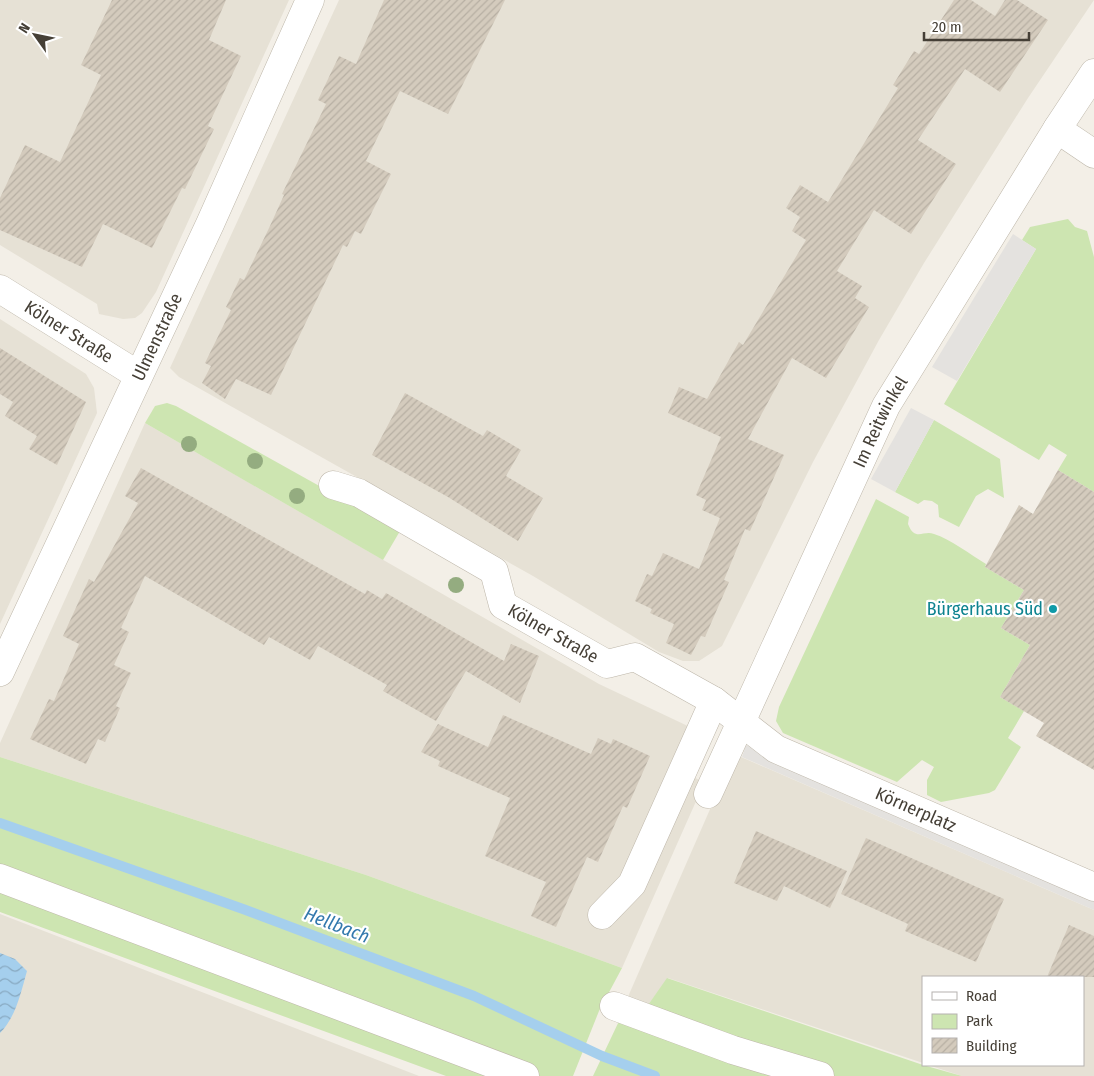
<svg xmlns="http://www.w3.org/2000/svg" width="1094" height="1076" viewBox="0 0 1094 1076" font-family="'Fira Sans Condensed',sans-serif">
  <style>
    .residential { fill: #e6e1d5 }
    .green { fill: #cde5b1 }
    .parking { fill: #e4e2df }
    .water { fill: url(#water-waves) }
    .lines { fill: none; stroke-linecap: round; stroke-linejoin: round }
    .stream { stroke: #a5cfed; stroke-width: 10 }
    .building { fill: url(#building-hatch) }
    .minor-casing { stroke: #beb7aa; stroke-width: 29 }
    .minor { stroke: #fff; stroke-width: 28 }
    .tree { fill: #94ac80 }
    .culture-dot { fill: #0f9aa8; stroke: #fff; stroke-width: 2 }
    .labels { text-anchor: middle; dominant-baseline: central; stroke-width: 4.5; stroke-linejoin: round; paint-order: stroke }
    .street-label { font-size: 18px; fill: #453f36; stroke: #fff }
    .culture-label { font-size: 18px; fill: #0d838f; stroke: #fff; text-anchor: end }
    .water-label { font-size: 19px; font-style: italic; fill: #3379ad; stroke: #fff }
  </style>
  <defs>
    <pattern id="water-waves" width="16" height="10" patternUnits="userSpaceOnUse" patternTransform="scale(1.25)"><rect width="16" height="10" fill="#a5cfed"/><path d="M0 5q4-4 8 0t8 0" fill="none" stroke="#88a9c1"/></pattern>
    <pattern id="building-hatch" width="6" height="6" patternUnits="userSpaceOnUse" patternTransform="scale(1.25)"><rect width="6" height="6" fill="#d4cbbd"/><path d="M-1 1l2-2M0 6l6-6M5 7l2-2" fill="none" stroke="#b7afa3"/></pattern>
  </defs>
  <rect width="100%" height="100%" fill="#f3efe7"/>
  <g class="residential">
    <polygon points="0,0 289,0 156,292 142,313 135,318 123,319 99,314 97,304 0,245"/>
    <polygon points="339,0 1094,0 1028,98 924,263 879,340 813,462 722,646 699,661 683,661 659,652 533,576 227,404 179,377 170,368"/>
    <polygon points="0,319 86,374 94,388 97,413 0,624"/>
    <polygon points="145,423 599,684 692,728 673,766 701,781 701,790 622,968 366,875 0,757 0,743"/>
    <polygon points="741,757 1094,910 1094,1076 962,1076 928,1065 1083,1065 1083,977 923,977 923,1063 668,978 648,1005 627,999 718,791"/>
    <polygon points="0,914 419,1076 0,1076"/>
  </g>
  <g class="green">
    <polygon points="1068,219 1075,227 1087,231 1094,257 1094,492 1058,470 1067,455 1049,444 1039,460 944,404 1036,249 1022,240 1030,227"/>
    <polygon points="167,403 176,406 400,531 383,560 145,423 155,406"/>
    <polygon points="934,420 1000,459 1004,498 988,489 976,496 959,527 939,517 938,505 932,501 924,500 918,504 895,492"/>
    <path d="M876,499l33,18 -1,7c7,18 15,6 26,10 16,5 37,21 52,30l-1,3 39,23 -23,38 29,17 -30,52 24,14 -16,27 13,9 -26,43 -6,3 -48,9 -14,-7v-15l7,-13 -12,-7 -25,22 -114,-49 -7,-12 3,-14z"/>
    <polygon points="0,757 366,875 622,968 599,1011 573,1076 446,1076 0,912"/>
    <polygon points="667,978 923,1065 962,1076 593,1076 620,1019 648,1005"/>
  </g>
  <g class="parking">
    <polygon points="1013,234 1036,249 957,381 932,367"/>
    <polygon points="911,408 934,420 895,492 871,479"/>
    <polygon points="746,745 1094,896 1094,910 742,757"/>
  </g>
  <path class="water" d="M0,953l15,6 12,12c-6,21 -11,46 -27,62z"/>
  <g class="lines">
    <polyline class="stream" points="0,823 243,909 474,996 602,1056 655,1076"/>
  </g>
  <g class="building">
    <polygon points="112,0 226,0 209,40 241,56 208,126 214,129 185,189 182,188 152,248 103,224 82,267 0,230 0,198 25,145 60,162 101,75 81,65"/>
    <polygon points="384,0 505,0 448,114 400,91 366,161 391,174 361,234 355,231 347,247 343,245 271,395 236,379 225,399 202,383 211,366 205,363 231,310 226,307 240,278 244,280 270,226 284,195 282,194 326,104 318,100 339,56 356,64"/>
    <polygon points="954,0 971,0 995,16 1005,0 1017,0 1048,20 1000,92 965,69 918,140 956,164 911,234 874,210 837,271 862,286 855,298 869,307 826,378 792,358 748,439 784,455 750,531 745,529 724,580 729,582 705,637 701,636 691,655 666,643 674,624 650,613 652,609 635,601 647,574 652,576 663,553 699,569 720,518 702,510 706,500 696,495 721,437 668,413 679,387 707,399 739,342 743,345 806,240 792,231 800,217 786,208 800,185 828,202 898,88 893,85 914,51 919,54"/>
    <polygon points="0,348 86,402 57,465 29,449 37,436 5,416 13,402 0,394"/>
    <polygon points="405,393 483,436 487,430 521,450 506,476 543,498 518,541 448,497 372,455"/>
    <polygon points="141,468 365,594 367,590 382,599 386,593 504,661 511,644 539,656 520,703 466,671 436,721 383,691 387,685 318,646 310,660 269,637 264,645 145,576 121,628 129,632 114,665 131,673 116,706 120,708 105,742 98,739 86,764 30,739 49,699 54,701 79,644 63,636 89,579 94,582 138,503 125,496"/>
    <polygon points="1058,470 1094,492 1094,770 1036,736 1044,723 1000,697 1030,645 1001,628 1024,590 985,567 1019,505 1033,514"/>
    <polygon points="503,715 591,754 598,738 611,744 613,739 650,756 627,808 623,806 598,862 587,857 556,927 531,916 546,882 485,856 510,798 438,766 440,761 421,752 438,724 488,747"/>
    <polygon points="756,831 847,871 830,908 784,886 777,901 734,883"/>
    <polygon points="866,838 1004,899 976,962 905,931 908,924 841,894"/>
    <polygon points="1069,925 1094,936 1094,977 1047,977"/>
  </g>
  <g class="lines">
    <g class="minor-casing">
      <g id="minor">
        <polyline points="1057,129 1094,154"/>
        <path id="s1" d="M0,289l138,86"/>
        <path id="s2" d="M333,485l26,8 135,78 9,34 104,59 28,-7 79,44 62,48 318,138"/>
        <path id="s3" d="M0,672l210,-448 100,-224"/>
        <path id="s4" d="M708,794l178,-388 171,-277 37,-56"/>
        <polyline points="0,878 525,1076"/>
        <polyline points="602,915 632,884 714,701"/>
        <polyline points="614,1006 733,1050 820,1076"/>
      </g>
    </g>
    <use href="#minor" class="minor"/>
  </g>
  <g class="tree">
    <circle cx="189" cy="444" r="8"/>
    <circle cx="255" cy="461" r="8"/>
    <circle cx="297" cy="496" r="8"/>
    <circle cx="456" cy="585" r="8"/>
  </g>
  <circle class="culture-dot" cx="1053" cy="609" r="5"/>
  <g class="labels">
    <g class="street-label">
      <text stroke="none"><textPath href="#s1" startOffset="81">Kölner Straße</textPath></text>
      <text stroke="none"><textPath href="#s3" startOffset="370">Ulmenstraße</textPath></text>
      <text stroke="none"><textPath href="#s4" startOffset="410">Im Reitwinkel</textPath></text>
      <text stroke="none"><textPath href="#s2" startOffset="276">Kölner Straße</textPath></text>
      <text stroke="none"><textPath href="#s2" startOffset="688">Körnerplatz</textPath></text>
    </g>
    <g class="culture-label">
      <text x="1043" y="609">Bürgerhaus Süd</text>
    </g>
    <g class="water-label">
      <text transform="translate(337 925) rotate(21)">Hellbach</text>
    </g>
  </g>
  <rect x="922" y="976" width="162" height="90" fill="#ffffff" stroke="#b5b2af"/>
  <rect x="932" y="992" width="25" height="8" fill="#ffffff" stroke="#b5b2af"/>
  <text x="966" y="1001" font-size="15" fill="#453f36">Road</text>
  <rect x="932" y="1014" width="25" height="15" fill="#cde5b1" stroke="#b5b2af"/>
  <text x="966" y="1026" font-size="15" fill="#453f36">Park</text>
  <rect x="932" y="1038" width="25" height="15" fill="url(#building-hatch)" stroke="#b5b2af"/>
  <text x="966" y="1051" font-size="15" fill="#453f36">Building</text>
  <g transform="translate(35 35) rotate(303)" stroke="#ffffff" stroke-width="4" paint-order="stroke">
  <path d="M0-4L9 19L0 12L-9 19Z" fill="#453f36"/>
  <text y="-8" font-size="14" font-weight="bold" text-anchor="middle" fill="#453f36">N</text>
  </g>
  <path d="M924 32v8h105v-8" fill="none" stroke="#453f36" stroke-width="2.5"/>
  <text x="932" y="32" font-size="15" fill="#453f36" stroke="#ffffff" stroke-width="4" paint-order="stroke">20 m</text>
</svg>
